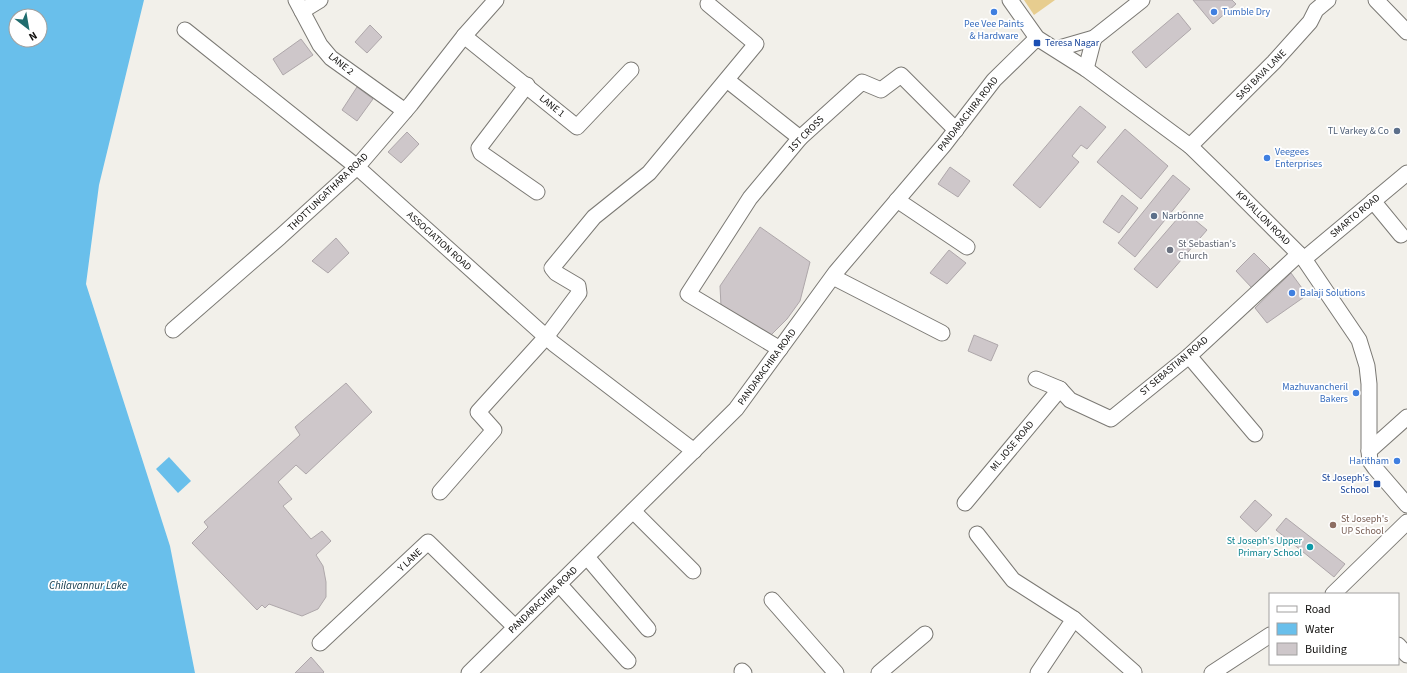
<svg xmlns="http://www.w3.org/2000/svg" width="1407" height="673" viewBox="0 0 1407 673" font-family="'Source Sans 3',sans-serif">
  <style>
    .green { fill: #e7cd8f }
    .water { fill: #69bfeb; fill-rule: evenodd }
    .building { fill: #cec7ca; stroke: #aea7aa }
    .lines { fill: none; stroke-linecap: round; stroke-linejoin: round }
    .minor-casing { stroke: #7b7974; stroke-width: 17 }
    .minor { stroke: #fff; stroke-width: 15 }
    .shop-dot { fill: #3f7fe0; stroke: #fff; stroke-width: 1.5 }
    .transit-dot { fill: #1a4fb4; stroke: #fff; stroke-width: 1.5 }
    .service-dot { fill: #5c6f8a; stroke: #fff; stroke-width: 1.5 }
    .worship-dot { fill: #6b7280; stroke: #fff; stroke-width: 1.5 }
    .education-dot { fill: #8d6e63; stroke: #fff; stroke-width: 1.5 }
    .culture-dot { fill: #0f9aa8; stroke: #fff; stroke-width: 1.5 }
    .labels { text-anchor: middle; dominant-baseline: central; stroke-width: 3.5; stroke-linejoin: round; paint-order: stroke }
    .shop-label { font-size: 10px; fill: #366cbe; stroke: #fff; text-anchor: start }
    .transit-label { font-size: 10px; fill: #164399; stroke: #fff; text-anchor: start }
    .street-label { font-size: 10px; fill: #131210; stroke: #fff }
    .service-label { font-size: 10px; fill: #4e5e75; stroke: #fff; text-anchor: end }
    .worship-label { font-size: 10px; fill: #5b616d; stroke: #fff; text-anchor: start }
    .education-label { font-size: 10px; fill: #785e54; stroke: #fff; text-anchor: start }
    .culture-label { font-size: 10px; fill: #0d838f; stroke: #fff; text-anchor: end }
    .water-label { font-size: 11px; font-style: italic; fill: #0b3345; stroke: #fff }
  </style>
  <rect width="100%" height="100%" fill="#f2f0ea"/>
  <polygon class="green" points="1024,0 1055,0 1034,15"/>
  <g class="water">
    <path d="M0,0h144l-45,185 -13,99 84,262 25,127h-195zM16,16h24v24h-24z"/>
    <polygon points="169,457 191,481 178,493 156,469"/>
  </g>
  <g class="building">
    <polygon points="1193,0 1232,0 1236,4 1213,24"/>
    <polygon points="1178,13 1191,29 1146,68 1132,52"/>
    <polygon points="370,25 382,37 367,53 355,42"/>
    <polygon points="301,39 313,55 283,75 273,59"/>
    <polygon points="357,87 373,99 357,121 342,110"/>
    <polygon points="1080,106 1106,127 1087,149 1081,145 1072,156 1079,162 1040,208 1013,185"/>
    <polygon points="1125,129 1168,166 1141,199 1097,162"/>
    <polygon points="407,132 419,144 401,163 388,152"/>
    <polygon points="950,167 970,181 958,197 938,184"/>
    <polygon points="1173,175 1190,189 1135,257 1118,243"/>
    <polygon points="1122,195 1138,208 1119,233 1103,222"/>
    <polygon points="1184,211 1207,230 1157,288 1134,269"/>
    <polygon points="760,227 810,262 800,301 787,319 771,335 721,306 720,286"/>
    <polygon points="336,238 349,253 328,273 312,261"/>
    <polygon points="949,250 966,263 947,284 930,273"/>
    <polygon points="1254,253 1270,269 1252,288 1236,271"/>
    <polygon points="1291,273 1307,295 1267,323 1255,308"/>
    <polygon points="974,335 998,345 991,361 968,351"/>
    <polygon points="346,383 372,412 306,474 296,465 278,482 292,499 283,506 311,539 322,531 331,541 316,555 323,566 326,582 326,597 318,609 302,616 269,604 265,608 262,605 257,610 192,543 208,527 204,522 300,435 295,427"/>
    <polygon points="1255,500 1272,515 1256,532 1240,517"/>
    <polygon points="1286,518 1345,564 1334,577 1276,530"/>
    <polygon points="311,657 324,672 323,673 295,673"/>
  </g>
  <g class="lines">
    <g class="minor-casing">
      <g id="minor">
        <polyline points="296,0 320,45 331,58 405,111"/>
        <polyline points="1010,0 1037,38 1086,69 1190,146 1228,183 1304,259 1359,340 1367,366 1369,384 1369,451 1370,461 1375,468 1407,505"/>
        <polyline points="1376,0 1407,32"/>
        <polyline points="302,11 320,0"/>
        <polyline points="185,30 357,167 554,344 694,451"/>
        <polyline points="464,36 577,127 631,70"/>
        <polyline points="1056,49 1094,38 1142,0"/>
        <polyline points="1086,69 1094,38"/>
        <polyline points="727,80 800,138"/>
        <polyline points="527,85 479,148 481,153 537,192"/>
        <polyline points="1190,146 1274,62 1310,22 1316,10 1328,0"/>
        <polyline points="897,200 967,247"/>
        <polyline points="1373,201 1401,235"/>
        <polyline points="1304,259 1407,173"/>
        <polyline points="833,277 942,333"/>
        <polyline points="173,330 280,237 357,167 411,104 464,36 496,0"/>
        <polyline points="780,349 688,294 750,198 800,138 862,82 881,90 901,75 956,130"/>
        <polyline points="1189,356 1255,434"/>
        <polyline points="1036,379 1060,389 1070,400 1111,419 1189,356 1299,254"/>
        <polyline points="1369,451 1407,417"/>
        <polyline points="440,492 494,430 478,412 546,337 579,293 578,286 556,273 552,268 594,217 649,173 756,44 708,4"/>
        <polyline points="965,503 1060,389"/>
        <polyline points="633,511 693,571"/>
        <polyline points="977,534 1013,580 1074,619 1038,673"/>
        <polyline points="587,557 648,629"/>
        <polyline points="559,584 628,661"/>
        <polyline points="1333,594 1407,522"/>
        <polyline points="772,600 836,673"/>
        <polyline points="1074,619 1134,672"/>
        <polyline points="320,643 428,542 515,627"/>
        <polyline points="1398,645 1407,655"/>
        <polyline points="742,671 744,673"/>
        <polyline points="469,673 736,409 836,272 944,145 994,80 1037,38"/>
        <polyline points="879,673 925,634"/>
        <polyline points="1212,673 1270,635"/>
      </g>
    </g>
    <use href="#minor" class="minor"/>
  </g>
  <g class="shop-dot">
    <circle cx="994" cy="12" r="4"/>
    <circle cx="1214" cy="12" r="4"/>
    <circle cx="1267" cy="158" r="4"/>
    <circle cx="1292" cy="293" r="4"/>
    <circle cx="1356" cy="393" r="4"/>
    <circle cx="1397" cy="461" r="4"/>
  </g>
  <g class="transit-dot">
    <rect x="1033" y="39" width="8" height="8" rx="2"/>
    <rect x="1373" y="480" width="8" height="8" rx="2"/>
  </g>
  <g class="service-dot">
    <circle cx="1397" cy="131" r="4"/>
    <circle cx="1154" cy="216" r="4"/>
  </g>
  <circle class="worship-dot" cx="1170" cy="250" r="4"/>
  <circle class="education-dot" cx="1333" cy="525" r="4"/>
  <circle class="culture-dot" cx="1310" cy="547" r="4"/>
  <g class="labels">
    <g class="shop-label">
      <text x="1222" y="12">Tumble Dry</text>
      <text x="994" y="24" text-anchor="middle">Pee Vee Paints<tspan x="994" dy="12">&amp; Hardware</tspan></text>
      <text x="1275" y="152">Veegees<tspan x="1275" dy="12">Enterprises</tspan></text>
      <text x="1300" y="293">Balaji Solutions</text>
      <text x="1348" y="387" text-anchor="end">Mazhuvancheril<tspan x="1348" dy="12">Bakers</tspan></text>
      <text x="1389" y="461" text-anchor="end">Haritham</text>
    </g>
    <g class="transit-label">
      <text x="1045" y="43">Teresa Nagar</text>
      <text x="1369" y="478" text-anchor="end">St Joseph's<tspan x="1369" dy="12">School</tspan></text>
    </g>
    <g class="street-label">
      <text transform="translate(341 64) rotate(39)">LANE 2</text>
      <text transform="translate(1261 75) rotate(-45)">SASI BAVA LANE</text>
      <text transform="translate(552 106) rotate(39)">LANE 1</text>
      <text transform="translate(968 114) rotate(-52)">PANDARACHIRA ROAD</text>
      <text transform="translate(806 134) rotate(-45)">1ST CROSS</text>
      <text transform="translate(328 192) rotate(-44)">THOTTUNGATHARA ROAD</text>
      <text transform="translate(1355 216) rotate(-40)">SMARTO ROAD</text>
      <text transform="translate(1263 218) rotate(45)">KP VALLON ROAD</text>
      <text transform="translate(439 241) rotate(42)">ASSOCIATION ROAD</text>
      <text transform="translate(1174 366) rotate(-40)">ST SEBASTIAN ROAD</text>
      <text transform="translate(767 367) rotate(-54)">PANDARACHIRA ROAD</text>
      <text transform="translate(1012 446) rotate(-50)">ML JOSE ROAD</text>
      <text transform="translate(410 560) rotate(-43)">Y LANE</text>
      <text transform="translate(543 600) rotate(-44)">PANDARACHIRA ROAD</text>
    </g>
    <g class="service-label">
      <text x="1389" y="131">TL Varkey &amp; Co</text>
      <text x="1162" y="216" text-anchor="start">Narbonne</text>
    </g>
    <g class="worship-label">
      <text x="1178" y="244">St Sebastian's<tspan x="1178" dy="12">Church</tspan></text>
    </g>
    <g class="education-label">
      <text x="1341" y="519">St Joseph's<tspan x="1341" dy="12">UP School</tspan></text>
    </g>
    <g class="culture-label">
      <text x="1302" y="541">St Joseph's Upper<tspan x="1302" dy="12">Primary School</tspan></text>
    </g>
    <g class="water-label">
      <text x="88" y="585">Chilavannur Lake</text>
    </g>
  </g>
  <rect x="1269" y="593" width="130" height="72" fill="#ffffff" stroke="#a1a09f"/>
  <rect x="1277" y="606" width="20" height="6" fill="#ffffff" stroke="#a1a09f"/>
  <text x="1305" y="613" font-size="12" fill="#131210">Road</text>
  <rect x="1277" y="623" width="20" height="12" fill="#69bfeb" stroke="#a1a09f"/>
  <text x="1305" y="633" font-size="12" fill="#131210">Water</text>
  <rect x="1277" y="643" width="20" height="12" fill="#cec7ca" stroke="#a1a09f"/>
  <text x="1305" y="653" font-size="12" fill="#131210">Building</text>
  <g transform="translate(28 28) rotate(149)"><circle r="19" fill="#ffffff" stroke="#a1a09f"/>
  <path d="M0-3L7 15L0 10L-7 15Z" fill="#1f6c6e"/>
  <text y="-6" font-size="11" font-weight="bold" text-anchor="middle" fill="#131210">N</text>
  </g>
</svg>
